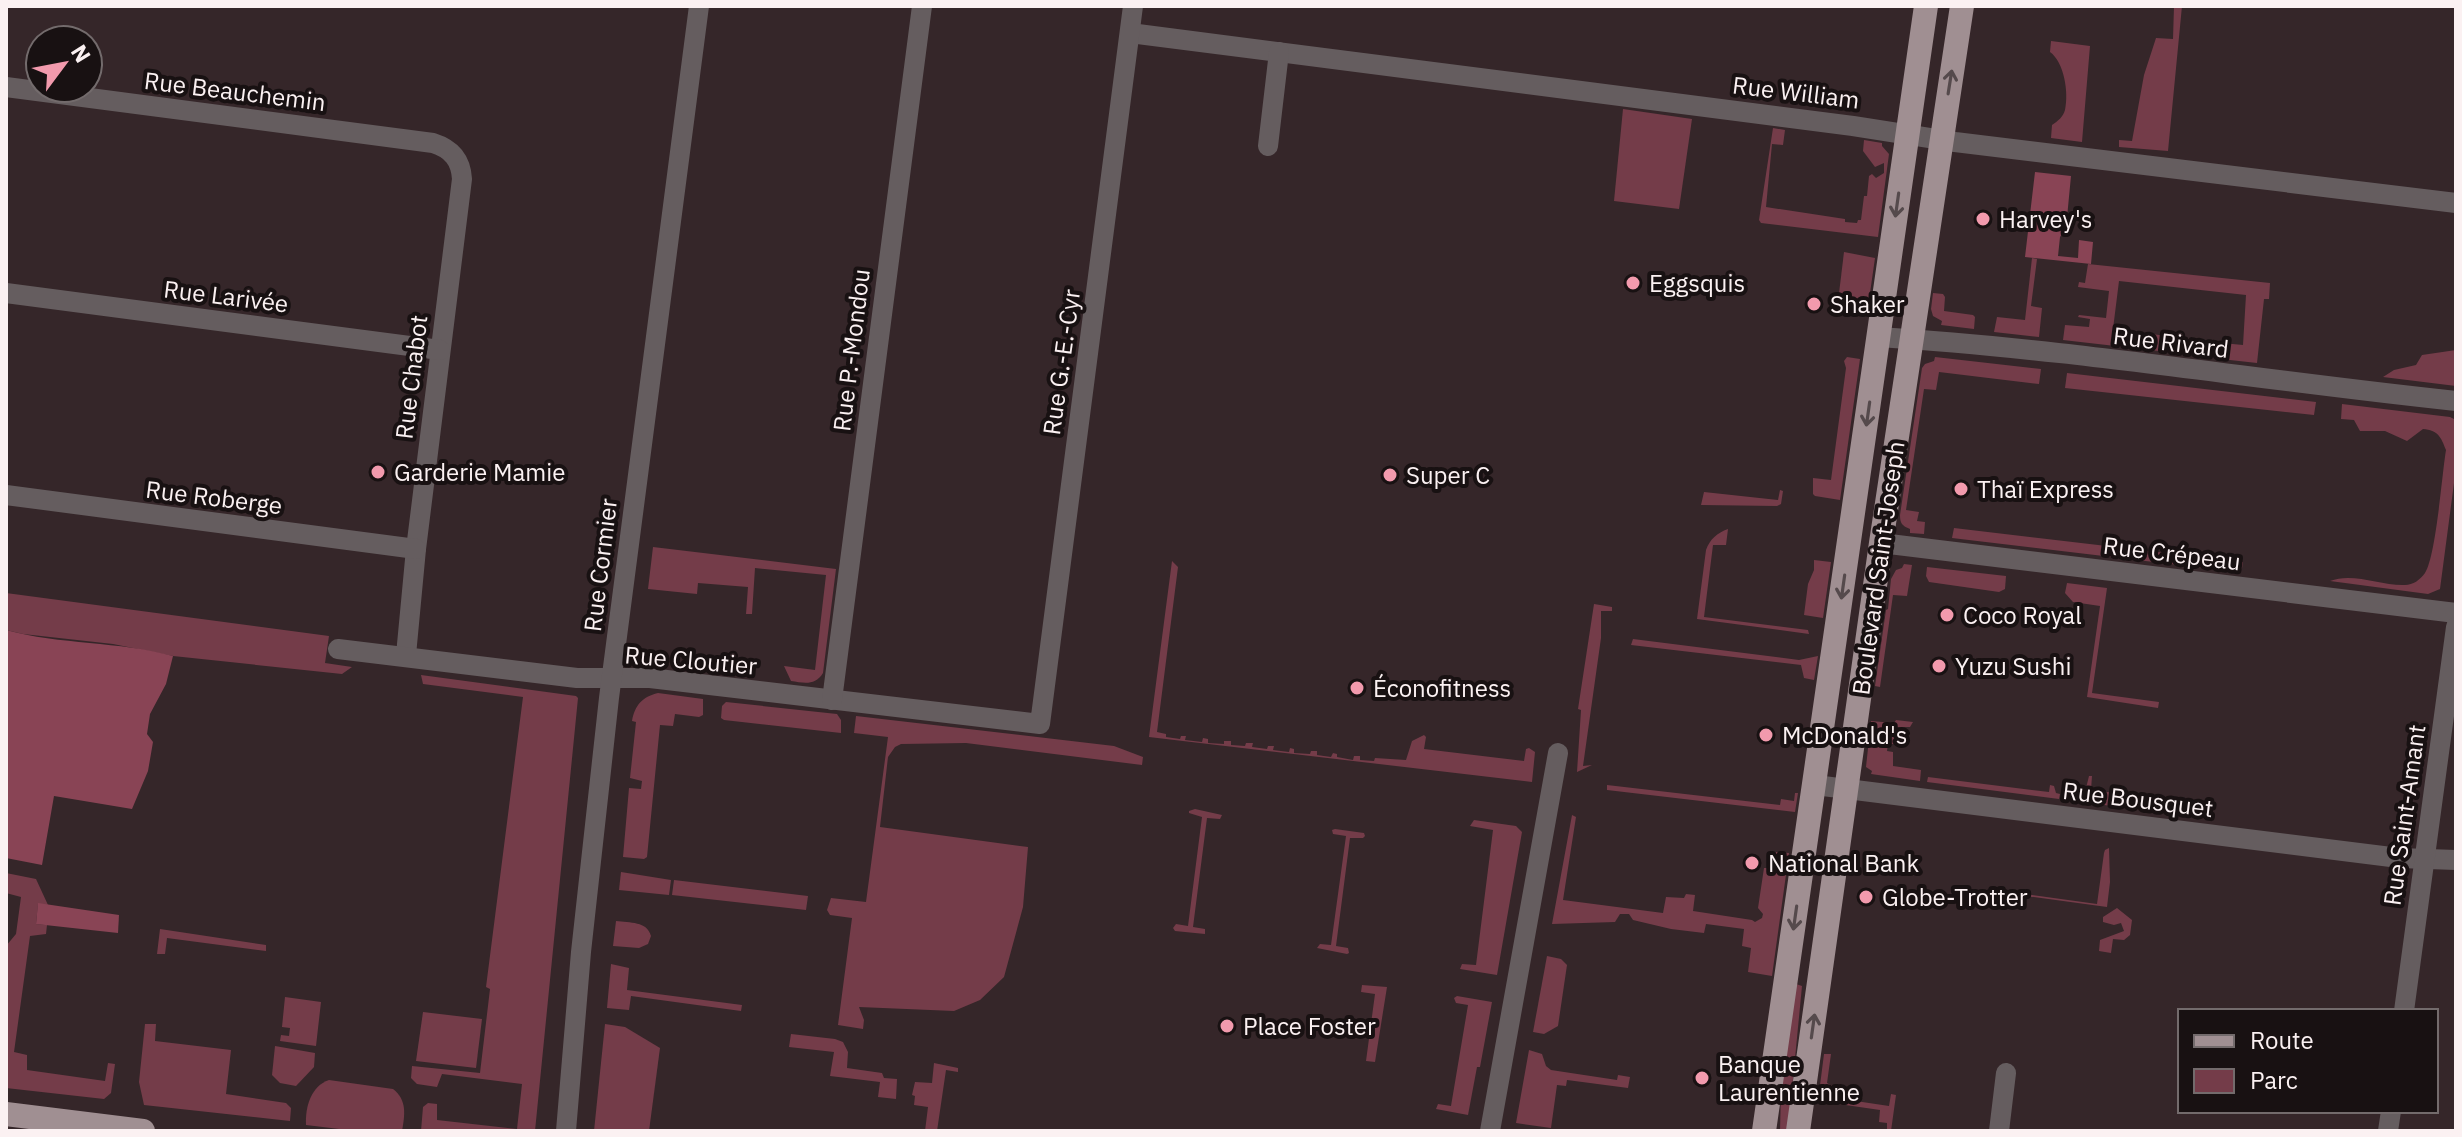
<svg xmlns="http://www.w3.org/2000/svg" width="2462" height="1137" viewBox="0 0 2462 1137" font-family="'IBM Plex Sans',sans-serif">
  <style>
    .green { fill: #743c49 }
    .forest { fill: #894455 }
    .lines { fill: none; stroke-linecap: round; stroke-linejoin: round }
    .minor { stroke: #655d5f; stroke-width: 20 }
    .major { stroke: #a08f92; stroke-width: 24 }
    .oneway { stroke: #554a4c }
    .poi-dot { fill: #f29aad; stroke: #181112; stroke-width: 3 }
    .labels { text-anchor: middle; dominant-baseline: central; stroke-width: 8; stroke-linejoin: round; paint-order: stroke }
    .street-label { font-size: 24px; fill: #fbf1f2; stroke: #181112 }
    .poi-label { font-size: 24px; fill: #fbf1f2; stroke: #181112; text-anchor: start }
  </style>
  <rect width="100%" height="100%" fill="#352629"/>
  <g class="green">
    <polygon points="2174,6 2182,6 2168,151 2119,147 2119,140 2132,141 2144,75 2156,38 2173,39"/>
    <path d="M2051,41l39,5 -8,96 -31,-4 1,-13c6,-4 11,-8 13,-15 4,-18 -1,-48 -15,-58z"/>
    <polygon points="1623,109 1692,119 1679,209 1614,201"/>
    <polygon points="1773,128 1785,130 1783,145 1772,144 1766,207 1845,219 1845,222 1857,223 1858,220 1861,220 1864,196 1867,196 1869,176 1872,174 1876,178 1884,173 1884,163 1875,167 1863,151 1864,140 1882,143 1882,146 1889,154 1878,237 1761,223 1759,220"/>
    <polygon points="1844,252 1875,258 1869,300 1855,312 1837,310"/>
    <polygon points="2032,258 2037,259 2031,306 2042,308 2039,337 1994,332 1997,317 2025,320"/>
    <polygon points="2088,264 2270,283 2269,299 2264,299 2257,363 2221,359 2222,343 2243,345 2246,295 2119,281 2113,329 2126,331 2124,347 2063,340 2065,325 2089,327 2090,319 2078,317 2079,315 2106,318 2109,291 2078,287 2079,282 2085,283"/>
    <polygon points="1933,293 1943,294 1945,297 1944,311 1973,315 1975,317 1974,329 1941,325 1942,321 1933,316 1931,309"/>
    <polygon points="2144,333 2205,341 2203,356 2142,349"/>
    <polygon points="2456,350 2456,386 2383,377 2394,370 2416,365 2422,355"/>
    <polygon points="1847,357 1860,359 1840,500 1815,496 1813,494 1813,478 1831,480 1846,368 1844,361"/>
    <path d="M1935,357l106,12 -2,15 -100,-12 -3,18 -12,-1 -18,121 13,2 -2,9 8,1 -1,12 -14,-1v-4c-8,-3 -10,-6 -10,-14l22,-147 3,-4 9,-3z"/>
    <polygon points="2067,373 2316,402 2314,415 2065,388"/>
    <path d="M2342,404l108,13 6,3v48l-16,121 -12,5 -98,-13c23,-9 51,5 75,4 8,0 15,-5 20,-12 11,-17 17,-99 21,-123 -5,-13 -8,-20 -23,-21l-16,12 -22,-10h-25l-6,-11 -13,-1z"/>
    <polygon points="1780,490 1783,491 1781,504 1777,506 1701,505 1704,492 1778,500"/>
    <polygon points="1954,528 2243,562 2242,568 2238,572 1952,538"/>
    <path d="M1728,529l-2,16h-13l-9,72 104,13 1,4 -112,-15 9,-69c4,-11 11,-17 22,-21z"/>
    <path d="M653,547l183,22 -13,104c-8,13 -19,10 -32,8l-7,-15 31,4 11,-95 -71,-7 -3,46h-6l2,-27 -50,-4 -1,11 -49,-5z"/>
    <polygon points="1814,560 1831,562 1823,618 1804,615 1808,584 1814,570"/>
    <polygon points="1172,561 1178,567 1157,732 1166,734 1166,737 1180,739 1181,736 1186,736 1185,740 1202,742 1203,738 1208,739 1208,743 1224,744 1224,741 1231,741 1231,745 1245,746 1246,743 1253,743 1252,747 1267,749 1268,746 1274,746 1273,750 1289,752 1290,748 1294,749 1294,753 1310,754 1311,751 1317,751 1317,755 1331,757 1333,753 1337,754 1337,757 1353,760 1354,756 1360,756 1360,760 1374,761 1375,758 1406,760 1412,741 1424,735 1426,737 1424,749 1524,761 1526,749 1529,748 1535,752 1532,782 1149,737"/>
    <polygon points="1904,564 1912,565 1907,596 1893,595 1880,687 1875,686 1886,610 1888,609 1891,579 1896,570 1902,568"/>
    <polygon points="1927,567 2006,576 2005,589 1999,592 1929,582 1926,576"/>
    <polygon points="2067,583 2107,588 2092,693 2159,702 2158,708 2087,697 2100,606 2073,602 2065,593"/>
    <polygon points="6,593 329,636 325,663 352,667 342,674 173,656 113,644 23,634 6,630"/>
    <polygon points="1594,604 1612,607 1612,611 1601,611 1601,638 1583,766 1592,765 1577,772 1581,710 1578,709"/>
    <polygon points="1633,639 1799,660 1818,656 1814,680 1804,678 1801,665 1631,645"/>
    <polygon points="421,675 576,696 578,698 535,1131 421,1131 423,1107 428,1103 437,1104 437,1120 517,1129 522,1084 442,1074 437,1087 417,1084 411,1078 412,1066 480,1073 490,989 486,987 523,697 423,684"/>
    <path d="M658,693l45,6v16l-4,2 -24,-3 -2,12 -13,-1 -13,132 -3,2 -21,-2 6,-69 12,1 1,-8 -12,-3 6,-56 -4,-1c3,-16 10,-24 26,-28z"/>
    <polygon points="726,702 837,714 841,720 841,733 724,720 721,718 722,706"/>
    <polygon points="856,716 1114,746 1143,757 1142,765 966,743 901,744 895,747 888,757 880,827 1028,847 1023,907 1004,977 980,1000 954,1011 859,1007 864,1020 863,1029 838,1025 852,918 830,915 827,910 831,898 866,902 888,737 854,733"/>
    <polygon points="1896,720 1913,722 1910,727 1896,727 1894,744 1888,744 1887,751 1893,752 1893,766 1921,770 1920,781 1871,774 1872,771 1866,767 1871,721 1894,723"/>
    <polygon points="2089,776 2092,776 2091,790 2148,797 2147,811 2083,802 2084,798 2090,794 2086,788"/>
    <polygon points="1928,777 2049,792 2050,785 2054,786 2056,793 2060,794 2059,799 1927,782"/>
    <polygon points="1607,785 1780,805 1781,799 1794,801 1795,793 1798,793 1795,812 1607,790"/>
    <polygon points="1195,809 1222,815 1220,819 1207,818 1193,927 1205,929 1205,934 1175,931 1173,928 1176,924 1188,926 1202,817 1189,813 1189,811"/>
    <polygon points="1572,815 1576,817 1563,900 1663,913 1666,897 1684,898 1686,894 1695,895 1693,911 1752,920 1755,922 1762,918 1763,914 1758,908 1764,868 1773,868 1776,852 1789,853 1772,976 1748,972 1751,948 1742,946 1744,929 1706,924 1704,933 1671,929 1633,920 1629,914 1620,914 1615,922 1552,924"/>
    <polygon points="1474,820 1516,826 1522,832 1497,975 1460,969 1462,964 1476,965 1493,830 1470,826"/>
    <polygon points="1335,829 1364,833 1365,836 1363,838 1350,838 1336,946 1348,948 1349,953 1347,954 1317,948 1320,944 1331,945 1346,836 1333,834 1332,830"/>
    <polygon points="2109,848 2110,882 2107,907 1996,892 1996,890 2097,904 2104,853 2105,850"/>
    <polygon points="621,872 671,880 669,895 619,890"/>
    <polygon points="6,873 36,879 48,905 38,904 36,924 47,925 46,934 30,936 14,1052 27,1055 27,1070 105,1081 108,1063 115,1064 111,1093 104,1099 6,1088 6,946 16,934 21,897 6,893"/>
    <polygon points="674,880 808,896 806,910 672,895"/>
    <polygon points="2117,908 2132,920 2130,935 2124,940 2113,939 2111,953 2099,951 2100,940 2124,931 2121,923 2114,925 2103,922 2103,917"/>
    <path d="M616,921c14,2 31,0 35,15l-3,8 -9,4 -26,-2z"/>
    <polygon points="160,929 266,945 266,951 167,938 165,954 157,954"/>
    <polygon points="1547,956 1561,959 1567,965 1558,1026 1544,1034 1533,1032"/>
    <polygon points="611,964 629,968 627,990 742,1005 741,1011 631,996 629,1010 607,1008"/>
    <polygon points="1796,984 1802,986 1788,1131 1780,1131 1781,1090"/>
    <polygon points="1362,985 1387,987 1375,1062 1366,1061 1375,994 1361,992"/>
    <polygon points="1457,996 1492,1002 1480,1067 1477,1067 1468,1115 1436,1109 1438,1104 1451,1106 1468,1005 1456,1003 1454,998"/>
    <polygon points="285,997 321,1002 316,1046 280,1041 281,1035 289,1036 290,1028 282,1027"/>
    <polygon points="423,1012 482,1019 476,1068 416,1061"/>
    <polygon points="145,1024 156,1024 155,1041 231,1050 226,1094 286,1103 291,1108 290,1121 144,1105 139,1082"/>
    <polygon points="605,1024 625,1027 660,1048 649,1131 594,1131"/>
    <polygon points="791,1034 835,1039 843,1042 848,1052 847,1068 882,1073 884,1078 897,1079 896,1099 878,1097 880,1082 830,1076 834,1052 789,1047"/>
    <polygon points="275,1046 315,1053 314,1067 296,1086 280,1083 272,1075"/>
    <polygon points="1529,1050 1542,1054 1546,1066 1551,1070 1617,1080 1618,1075 1630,1077 1628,1088 1567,1080 1566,1086 1557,1085 1551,1128 1516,1123"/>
    <polygon points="1824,1054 1831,1054 1827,1083 1849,1095 1849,1100 1889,1106 1891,1094 1896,1095 1891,1131 1887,1131 1887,1123 1879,1122 1880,1110 1818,1101"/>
    <polygon points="934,1063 958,1068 958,1072 946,1070 937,1131 925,1131 928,1107 914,1105 915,1096 912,1095 915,1082 932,1083"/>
    <path d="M329,1080l64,9c14,11 12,25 9,42h-46l-50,-6c-1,-18 5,-39 23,-45z"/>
  </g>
  <g class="forest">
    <polygon points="2035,172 2071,176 2066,228 2060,237 2058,256 2078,258 2079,240 2093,242 2091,264 2025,257"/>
    <path d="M6,630c54,15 113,11 167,26l-7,28 -16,30 -3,20 6,8 -5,29 -16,38 -78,-13 -12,69 -36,-7z"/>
    <polygon points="38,903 119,915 118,933 36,924"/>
  </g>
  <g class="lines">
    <g class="minor">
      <polyline points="1130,33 1853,126 1955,142 2456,203"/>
      <path d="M6,87l427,56c19,6 28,17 29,36l-46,370 -10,106"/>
      <polyline points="1268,146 1279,52"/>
      <polyline points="6,293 440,350"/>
      <path d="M1879,337c193,12 385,44 577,64"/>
      <polyline points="6,495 416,549"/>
      <polyline points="1881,543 2456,613"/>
      <polyline points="338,649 577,678 650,678 1040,724 1133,6"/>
      <polyline points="832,700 922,6"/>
      <polyline points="1815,785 2399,858 2456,860"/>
      <polyline points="2404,1011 2456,627"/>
      <polyline points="566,1131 581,952 609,698 699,6"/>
      <polyline points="1490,1131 1558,753"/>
      <polyline points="1999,1131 2006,1073"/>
      <polyline points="2388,1131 2391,1111"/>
    </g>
    <g class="major">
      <polyline points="6,1114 143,1131"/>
      <polyline points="1764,1131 1926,6"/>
      <polyline points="1798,1131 1881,543 1962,6"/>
    </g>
  </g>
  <defs><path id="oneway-shaft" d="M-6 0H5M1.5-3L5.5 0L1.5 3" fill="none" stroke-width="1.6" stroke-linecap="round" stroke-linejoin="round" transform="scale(2)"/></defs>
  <g class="oneway">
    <use href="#oneway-shaft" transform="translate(1950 82) rotate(-81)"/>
    <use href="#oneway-shaft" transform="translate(1897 205) rotate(98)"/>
    <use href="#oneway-shaft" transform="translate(1868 414) rotate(98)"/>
    <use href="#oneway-shaft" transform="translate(1843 587) rotate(98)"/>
    <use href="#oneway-shaft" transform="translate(1795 918) rotate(98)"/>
    <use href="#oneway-shaft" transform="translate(1813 1026) rotate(-82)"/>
  </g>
  <g class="poi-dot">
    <circle cx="1983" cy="219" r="8"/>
    <circle cx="1633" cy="283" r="8"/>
    <circle cx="1814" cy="304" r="8"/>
    <circle cx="378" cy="472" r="8"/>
    <circle cx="1390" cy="475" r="8"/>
    <circle cx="1961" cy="489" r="8"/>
    <circle cx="1947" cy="615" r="8"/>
    <circle cx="1939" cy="666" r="8"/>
    <circle cx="1357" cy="688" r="8"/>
    <circle cx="1766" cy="735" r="8"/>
    <circle cx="1752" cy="863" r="8"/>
    <circle cx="1866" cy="897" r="8"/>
    <circle cx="1227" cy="1026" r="8"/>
    <circle cx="1702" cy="1078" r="8"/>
  </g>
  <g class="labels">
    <g class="street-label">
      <text transform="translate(235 91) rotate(7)">Rue Beauchemin</text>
      <text transform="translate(1796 92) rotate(7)">Rue William</text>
      <text transform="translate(226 296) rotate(7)">Rue Larivée</text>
      <text transform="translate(2171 342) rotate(7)">Rue Rivard</text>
      <text transform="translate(851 350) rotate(-83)">Rue P.-Mondou</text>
      <text transform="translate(1061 362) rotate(-82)">Rue G.-E.-Cyr</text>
      <text transform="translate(411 377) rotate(-83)">Rue Chabot</text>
      <text transform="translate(214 497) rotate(7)">Rue Roberge</text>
      <text transform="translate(2172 553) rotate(7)">Rue Crépeau</text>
      <text transform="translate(600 565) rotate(-83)">Rue Cormier</text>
      <text transform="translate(1878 568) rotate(-82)">Boulevard Saint-Joseph</text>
      <text transform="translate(691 660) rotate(5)">Rue Cloutier</text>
      <text transform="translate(2138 799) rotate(7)">Rue Bousquet</text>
      <text transform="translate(2404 815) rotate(-82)">Rue Saint-Amant</text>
    </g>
    <g class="poi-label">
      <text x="1999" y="219">Harvey's</text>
      <text x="1649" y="283">Eggsquis</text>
      <text x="1830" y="304">Shaker</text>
      <text x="394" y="472">Garderie Mamie</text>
      <text x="1406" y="475">Super C</text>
      <text x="1977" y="489">Thaï Express</text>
      <text x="1963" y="615">Coco Royal</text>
      <text x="1955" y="666">Yuzu Sushi</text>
      <text x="1373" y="688">Éconofitness</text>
      <text x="1782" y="735">McDonald's</text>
      <text x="1768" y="863">National Bank</text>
      <text x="1882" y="897">Globe-Trotter</text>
      <text x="1243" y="1026">Place Foster</text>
      <text x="1718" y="1064">Banque<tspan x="1718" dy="28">Laurentienne</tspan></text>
    </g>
  </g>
  <rect width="2462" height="1137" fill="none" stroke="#fbf1f2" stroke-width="16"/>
  <rect x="2178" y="1009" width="260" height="104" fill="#181112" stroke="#736b6c" stroke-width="2"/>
  <rect x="2194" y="1035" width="40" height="12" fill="#a08f92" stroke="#736b6c" stroke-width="2"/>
  <text x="2250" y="1049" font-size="24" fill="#fbf1f2">Route</text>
  <rect x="2194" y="1069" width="40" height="24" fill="#743c49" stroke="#736b6c" stroke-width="2"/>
  <text x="2250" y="1089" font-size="24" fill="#fbf1f2">Parc</text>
  <g transform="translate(64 64) rotate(58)"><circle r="38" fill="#181112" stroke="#736b6c" stroke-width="2"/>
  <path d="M0-6L14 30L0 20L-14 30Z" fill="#f29aad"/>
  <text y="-12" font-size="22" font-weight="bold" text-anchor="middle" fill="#fbf1f2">N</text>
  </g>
</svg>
